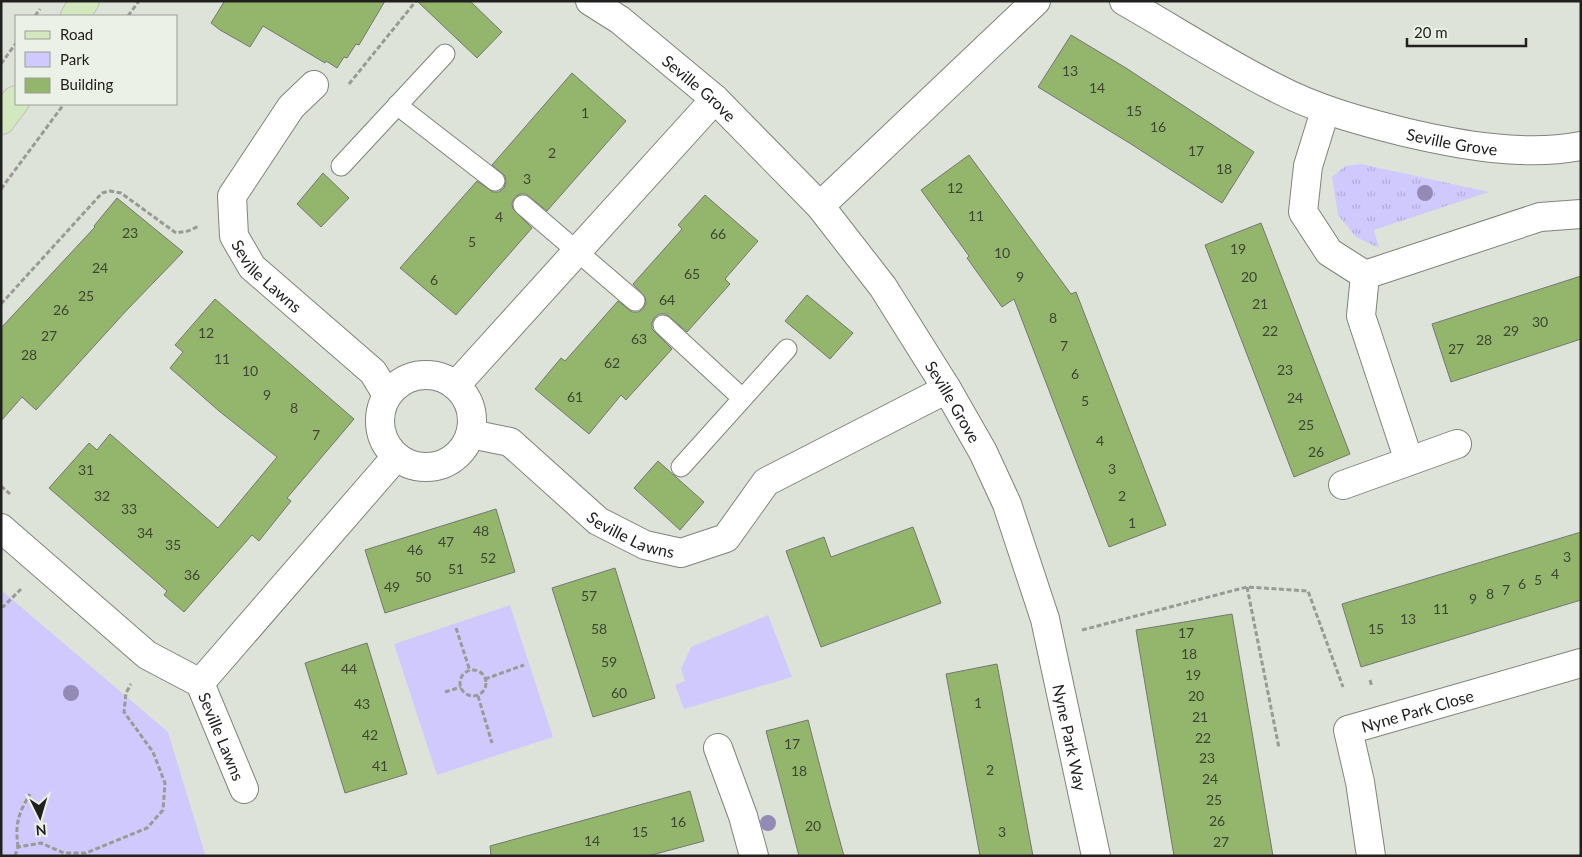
<svg xmlns="http://www.w3.org/2000/svg" width="1582" height="857" viewBox="0 0 1582 857" font-family="Lato,sans-serif">
  <style>
    .grass { fill: url(#grass-tufts) }
    .green { fill: #d0c9fd }
    .building { fill: #93b56c; stroke: #74786f }
    .lines { fill: none; stroke-linecap: round; stroke-linejoin: round }
    .lane-casing { stroke: #7f847b; stroke-width: 21 }
    .street-casing { stroke: #7f847b; stroke-width: 30 }
    .primary-casing { stroke: #c1c1c0; stroke-width: 30 }
    .path { stroke: #989b95; stroke-width: 3; stroke-dasharray: 5 2.5; stroke-linecap: butt }
    .lane { stroke: #fff; stroke-width: 19 }
    .street { stroke: #fff; stroke-width: 28 }
    .primary { stroke: #d4e8c0; stroke-width: 28 }
    .tree { fill: #938ab5 }
    .labels { text-anchor: middle; dominant-baseline: central; stroke-width: 4; stroke-linejoin: round; paint-order: stroke }
    .number-label { font-size: 14px; fill: #3d4632 }
    .street-label { font-size: 16px; fill: #20211e; stroke: #ecf1e7 }
  </style>
  <defs>
    <pattern id="grass-tufts" width="24" height="20" patternUnits="userSpaceOnUse" patternTransform="scale(1.25)"><rect width="24" height="20" fill="#d0c9fd"/><path d="M3 7l-1-3M5 7V3M7 7l1-3M15 17l-1-3M17 17v-4M19 17l1-3" fill="none" stroke="#b2acd8"/></pattern>
  </defs>
  <rect width="100%" height="100%" fill="#dee3da"/>
  <polygon class="grass" points="1361,164 1489,192 1374,230 1379,248 1356,237 1338,215 1332,177 1345,166"/>
  <g class="green">
    <polygon points="1,590 168,732 205,854 201,856 1,856"/>
    <polygon points="510,605 553,737 437,775 394,644"/>
    <polygon points="768,615 792,677 684,709 675,685 685,681 681,669 691,647"/>
  </g>
  <g class="building">
    <polygon points="223,1 385,1 359,45 356,44 347,58 344,57 337,68 326,61 325,63 263,26 250,47 220,30 211,23 224,2"/>
    <polygon points="417,1 470,1 502,32 477,58"/>
    <polygon points="1071,35 1126,68 1254,152 1222,203 1131,144 1038,87"/>
    <polygon points="572,73 626,121 547,211 526,194 520,194 515,197 512,203 513,209 532,228 456,315 400,268 477,181 493,192 499,192 504,188 506,182 505,176 492,165"/>
    <polygon points="969,155 1071,294 1076,292 1166,525 1109,547 1014,299 1002,307 967,258 969,256 921,190"/>
    <polygon points="323,173 349,198 321,227 297,204"/>
    <polygon points="705,195 758,241 725,279 730,284 687,332 666,314 659,314 654,318 652,323 652,329 672,349 626,400 621,395 589,434 535,389 561,358 565,361 618,301 632,312 638,312 643,309 646,303 645,297 633,284 682,229 678,225"/>
    <polygon points="117,198 183,252 126,311 36,410 22,397 1,421 1,328 95,227 94,226"/>
    <polygon points="1261,223 1350,454 1294,477 1205,245"/>
    <polygon points="1581,276 1581,339 1451,382 1432,324"/>
    <polygon points="807,295 853,333 830,359 785,321"/>
    <polygon points="215,299 354,419 287,498 291,501 259,541 252,535 184,612 164,595 167,591 49,488 89,443 97,450 110,434 218,528 277,457 219,411 170,368 183,352 175,345"/>
    <polygon points="658,461 704,502 680,530 634,488"/>
    <polygon points="496,509 515,572 385,613 365,550"/>
    <polygon points="913,527 941,603 821,647 786,551 824,537 831,557"/>
    <polygon points="1581,532 1581,600 1361,667 1342,604"/>
    <polygon points="615,568 655,698 593,717 552,588"/>
    <polygon points="1232,614 1273,856 1174,856 1136,630"/>
    <polygon points="367,643 407,774 345,793 305,663"/>
    <polygon points="997,664 1022,797 1033,856 980,856 946,674"/>
    <polygon points="808,720 830,805 844,856 799,856 780,783 766,731"/>
    <polygon points="690,791 704,841 648,856 491,856 490,846"/>
  </g>
  <g class="lines">
    <g class="lane-casing">
      <g id="lane">
        <polyline points="397,105 495,181"/>
        <polyline points="341,166 445,54"/>
        <polyline points="523,205 635,301"/>
        <polyline points="663,325 742,398"/>
        <polyline points="681,467 787,349"/>
      </g>
    </g>
    <g class="street-casing">
      <g id="street">
        <path id="s1" d="M590,1l30,19 95,79 105,107 63,81 64,102 36,63 24,52 38,115 51,237"/>
        <path id="s2" d="M1124,1c51,29 100,61 152,87 40,21 84,33 128,44 55,13 121,25 177,14"/>
        <path id="s3" d="M314,85l-23,22 -59,89 2,40 18,31 121,105 14,23"/>
        <polyline points="1325,111 1308,166 1303,212 1329,252 1365,275 1361,316 1409,461"/>
        <polyline points="820,206 1036,1"/>
        <polyline points="1365,275 1540,217 1581,214"/>
        <circle cx="426" cy="421" r="46"/>
        <polyline points="456,385 715,99"/>
        <path id="s4" d="M471,434l39,8 88,79 47,24 36,8 45,-15 40,-56 181,-93"/>
        <polyline points="1343,485 1457,444"/>
        <path id="s5" d="M1,528l146,127 53,28 44,106"/>
        <polyline points="200,683 396,457"/>
        <polyline points="718,748 743,816 754,856"/>
        <path id="s6" d="M1371,856l-11,-74 -12,-52 233,-67"/>
      </g>
    </g>
    <g class="primary-casing">
      <g id="primary">
        <polyline points="75,16 85,1"/>
        <polyline points="1,120 16,100"/>
      </g>
    </g>
    <g class="path">
      <polyline points="35,16 40,9"/>
      <polyline points="128,16 139,1"/>
      <polyline points="1,64 16,43"/>
      <polyline points="349,84 416,1"/>
      <polyline points="1,189 64,104"/>
      <polyline points="1,304 102,193 110,191 121,193 176,233 188,231 199,226"/>
      <polyline points="1,486 10,494"/>
      <polyline points="1247,587 1279,748"/>
      <polyline points="1,607 4,606 21,589"/>
      <polyline points="456,628 470,671"/>
      <polyline points="1082,630 1247,587 1308,591 1343,687"/>
      <circle cx="473" cy="683" r="13"/>
      <polyline points="485,679 524,665"/>
      <polyline points="1370,680 1372,687"/>
      <polyline points="445,692 461,687"/>
      <polyline points="478,696 492,743"/>
      <path d="M18,847c-3,-23 0,-33 12,-53"/>
      <polyline points="15,856 18,847 41,843 64,853 86,853 147,828 163,810 165,783 153,752 124,712 126,693 131,684"/>
    </g>
    <use href="#lane" class="lane"/>
    <use href="#street" class="street"/>
    <use href="#primary" class="primary"/>
  </g>
  <g class="tree">
    <circle cx="1425" cy="193" r="8"/>
    <circle cx="71" cy="693" r="8"/>
    <circle cx="768" cy="823" r="8"/>
  </g>
  <g class="labels">
    <g class="number-label">
      <text x="1070" y="70">13</text>
      <text x="1097" y="87">14</text>
      <text x="1134" y="110">15</text>
      <text x="585" y="112">1</text>
      <text x="1158" y="126">16</text>
      <text x="1196" y="150">17</text>
      <text x="552" y="152">2</text>
      <text x="1224" y="168">18</text>
      <text x="527" y="178">3</text>
      <text x="955" y="187">12</text>
      <text x="976" y="215">11</text>
      <text x="499" y="216">4</text>
      <text x="130" y="232">23</text>
      <text x="718" y="233">66</text>
      <text x="472" y="241">5</text>
      <text x="1238" y="248">19</text>
      <text x="1002" y="252">10</text>
      <text x="100" y="267">24</text>
      <text x="692" y="273">65</text>
      <text x="1020" y="276">9</text>
      <text x="1249" y="276">20</text>
      <text x="434" y="279">6</text>
      <text x="86" y="295">25</text>
      <text x="667" y="299">64</text>
      <text x="1260" y="303">21</text>
      <text x="61" y="309">26</text>
      <text x="1053" y="317">8</text>
      <text x="1540" y="321">30</text>
      <text x="1270" y="330">22</text>
      <text x="1511" y="330">29</text>
      <text x="206" y="332">12</text>
      <text x="49" y="335">27</text>
      <text x="639" y="338">63</text>
      <text x="1484" y="339">28</text>
      <text x="1064" y="345">7</text>
      <text x="1456" y="348">27</text>
      <text x="29" y="354">28</text>
      <text x="222" y="358">11</text>
      <text x="612" y="362">62</text>
      <text x="1285" y="369">23</text>
      <text x="250" y="370">10</text>
      <text x="1075" y="373">6</text>
      <text x="267" y="394">9</text>
      <text x="575" y="396">61</text>
      <text x="1295" y="397">24</text>
      <text x="1085" y="400">5</text>
      <text x="294" y="407">8</text>
      <text x="1306" y="424">25</text>
      <text x="316" y="434">7</text>
      <text x="1100" y="440">4</text>
      <text x="1316" y="451">26</text>
      <text x="1112" y="468">3</text>
      <text x="86" y="469">31</text>
      <text x="102" y="495">32</text>
      <text x="1122" y="495">2</text>
      <text x="129" y="508">33</text>
      <text x="1132" y="522">1</text>
      <text x="481" y="530">48</text>
      <text x="145" y="532">34</text>
      <text x="446" y="541">47</text>
      <text x="173" y="544">35</text>
      <text x="415" y="549">46</text>
      <text x="1567" y="556">3</text>
      <text x="488" y="557">52</text>
      <text x="456" y="568">51</text>
      <text x="1555" y="573">4</text>
      <text x="192" y="574">36</text>
      <text x="423" y="576">50</text>
      <text x="1538" y="579">5</text>
      <text x="1522" y="583">6</text>
      <text x="392" y="586">49</text>
      <text x="1506" y="589">7</text>
      <text x="1490" y="593">8</text>
      <text x="589" y="595">57</text>
      <text x="1473" y="598">9</text>
      <text x="1441" y="608">11</text>
      <text x="1408" y="618">13</text>
      <text x="599" y="628">58</text>
      <text x="1376" y="628">15</text>
      <text x="1186" y="632">17</text>
      <text x="1189" y="653">18</text>
      <text x="609" y="661">59</text>
      <text x="349" y="668">44</text>
      <text x="1193" y="674">19</text>
      <text x="619" y="692">60</text>
      <text x="1196" y="695">20</text>
      <text x="978" y="702">1</text>
      <text x="362" y="703">43</text>
      <text x="1200" y="716">21</text>
      <text x="370" y="734">42</text>
      <text x="1203" y="737">22</text>
      <text x="792" y="743">17</text>
      <text x="1207" y="757">23</text>
      <text x="380" y="765">41</text>
      <text x="990" y="769">2</text>
      <text x="799" y="770">18</text>
      <text x="1210" y="778">24</text>
      <text x="1214" y="799">25</text>
      <text x="1217" y="820">26</text>
      <text x="678" y="821">16</text>
      <text x="813" y="825">20</text>
      <text x="640" y="831">15</text>
      <text x="1002" y="831">3</text>
      <text x="592" y="840">14</text>
      <text x="1221" y="841">27</text>
    </g>
    <g class="street-label">
      <text stroke="none"><textPath href="#s1" startOffset="140">Seville Grove</textPath></text>
      <text stroke="none"><textPath href="#s2" startOffset="360">Seville Grove</textPath></text>
      <text stroke="none"><textPath href="#s3" startOffset="231">Seville Lawns</textPath></text>
      <text stroke="none"><textPath href="#s1" startOffset="546">Seville Grove</textPath></text>
      <text stroke="none"><textPath href="#s4" startOffset="194">Seville Lawns</textPath></text>
      <text stroke="none"><textPath href="#s6" startOffset="200">Nyne Park Close</textPath></text>
      <text stroke="none"><textPath href="#s5" startOffset="311">Seville Lawns</textPath></text>
      <text stroke="none"><textPath href="#s1" startOffset="904">Nyne Park Way</textPath></text>
    </g>
  </g>
  <rect width="1582" height="857" fill="none" stroke="#20211e" stroke-width="5"/>
  <rect x="15" y="15" width="162" height="90" fill="#ecf1e7" stroke="#9a9e97"/>
  <rect x="25" y="31" width="25" height="8" fill="#d4e8c0" stroke="#9a9e97"/>
  <text x="60" y="40" font-size="15" fill="#20211e">Road</text>
  <rect x="25" y="52" width="25" height="15" fill="#d0c9fd" stroke="#9a9e97"/>
  <text x="60" y="65" font-size="15" fill="#20211e">Park</text>
  <rect x="25" y="78" width="25" height="15" fill="#93b56c" stroke="#9a9e97"/>
  <text x="60" y="90" font-size="15" fill="#20211e">Building</text>
  <g transform="translate(40 817) rotate(175)" stroke="#ecf1e7" stroke-width="4" paint-order="stroke">
  <path d="M0-4L9 19L0 12L-9 19Z" fill="#20211e"/>
  <text y="-8" font-size="14" font-weight="bold" text-anchor="middle" fill="#20211e">N</text>
  </g>
  <path d="M1407 38v8h119v-8" fill="none" stroke="#20211e" stroke-width="2.5"/>
  <text x="1414" y="38" font-size="15" fill="#20211e" stroke="#ecf1e7" stroke-width="4" paint-order="stroke">20 m</text>
</svg>
